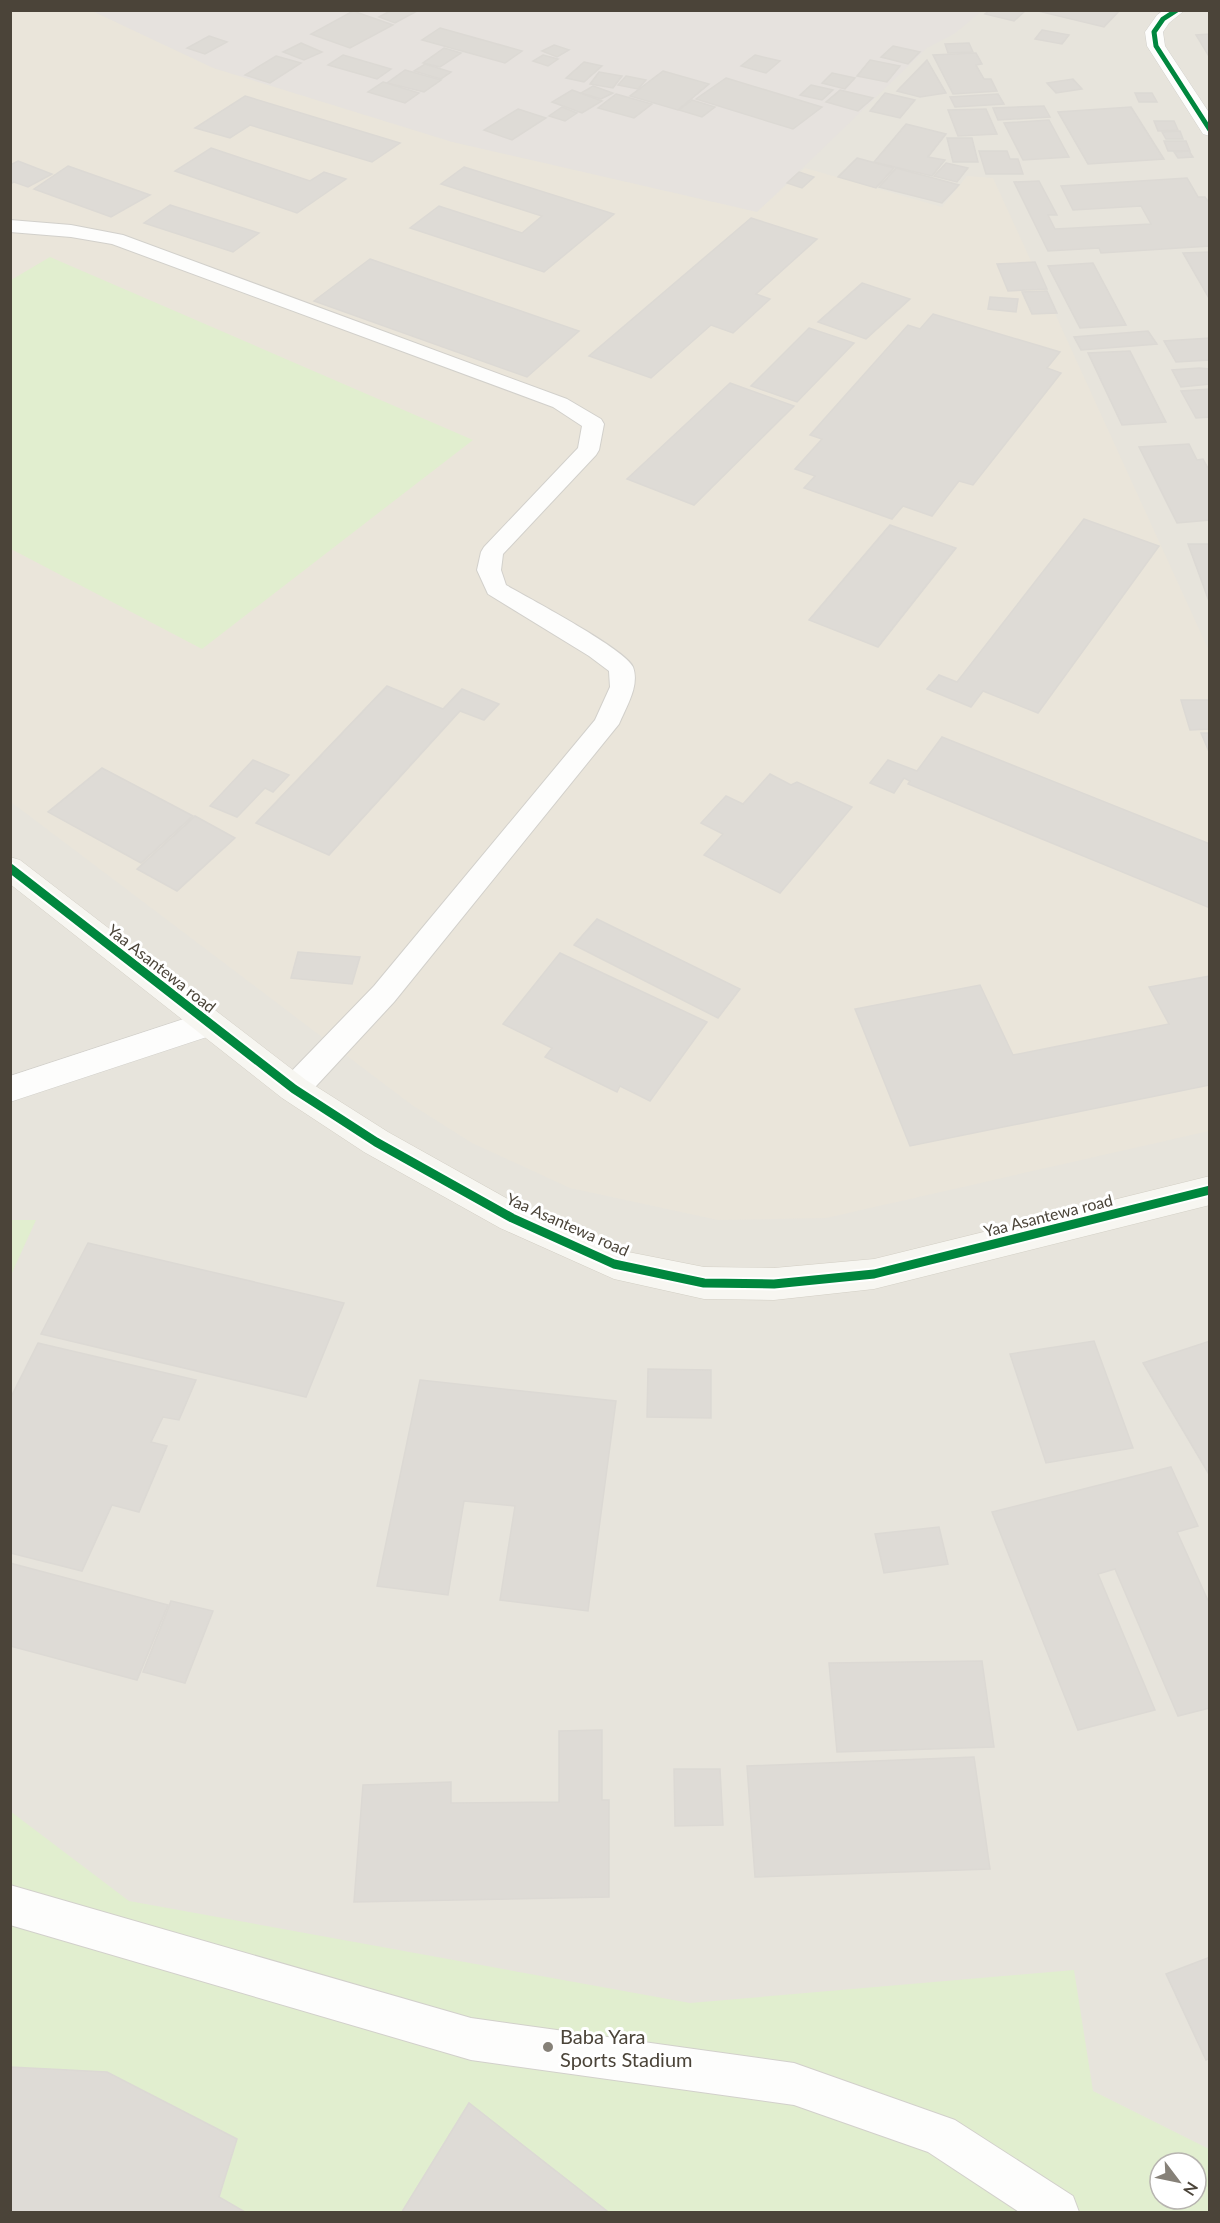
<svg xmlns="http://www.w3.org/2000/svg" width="1220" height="2223" viewBox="0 0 1220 2223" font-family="Lato,sans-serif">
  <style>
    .residential { fill: #e7e4dc; fill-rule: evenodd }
    .industrial { fill: #e6e2de }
    .education { fill: #eae5da }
    .green { fill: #e1eecf; fill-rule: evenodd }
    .building { fill: #dedbd6; stroke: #dcd9d4; stroke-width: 1.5 }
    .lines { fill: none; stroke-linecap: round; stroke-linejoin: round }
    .lane-casing { stroke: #d2d0cb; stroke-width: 2 }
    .street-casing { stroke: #d2d0cb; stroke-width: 1 }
    .secondary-casing { stroke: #d3cfc5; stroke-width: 1 }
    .lane { fill: #fdfdfc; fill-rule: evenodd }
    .street { fill: #fdfdfc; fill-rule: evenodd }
    .secondary { fill: #f7f6f1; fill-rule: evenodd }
    .cycleway-far1-casing { stroke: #fff; stroke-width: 8 }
    .cycleway-casing { stroke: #fff; stroke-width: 13 }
    .cycleway-far1 { stroke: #00873e; stroke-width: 5 }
    .cycleway { stroke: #00873e; stroke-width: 9 }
    .poi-dot { fill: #868178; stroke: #fff; stroke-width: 2 }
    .labels { text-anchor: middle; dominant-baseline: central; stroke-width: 6; stroke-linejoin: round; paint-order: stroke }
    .street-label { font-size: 16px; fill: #4b4439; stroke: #fff }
    .near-poi-label { font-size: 20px; fill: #4b4439; stroke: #fff; text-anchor: start }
  </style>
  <rect width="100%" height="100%" fill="#f4f2ee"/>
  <path class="residential" d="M11,11h1198v2201h-1198zM1160,2163h36v36h-36z"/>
  <polygon class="industrial" points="92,11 982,11 954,34 927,48 757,212 452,142 213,68"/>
  <polygon class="education" points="10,11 92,11 213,68 452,142 757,212 805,168 942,207 967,176 993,178 1209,651 1209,1131 826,1218 718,1220 570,1188 472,1143 412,1105 11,802"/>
  <g class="green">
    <polygon points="50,257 473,440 202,649 11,549 11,280"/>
    <polygon points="11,1220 36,1220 11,1275 10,1220"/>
    <path d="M10,1811l119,90 561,102 384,-33 19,121 116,58v63h-1198zM1160,2163h36v36h-36z"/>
  </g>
  <g class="building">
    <polygon points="392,10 417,10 417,11 395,23 379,17"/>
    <polygon points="990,10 1026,10 1014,21 985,14"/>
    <polygon points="1034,10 1120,10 1104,27"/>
    <polygon points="353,11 393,25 350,48 311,34"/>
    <polygon points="440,28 522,51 505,63 422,40"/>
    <polygon points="1042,30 1069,35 1062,44 1035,39"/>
    <polygon points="1210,34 1210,58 1196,35"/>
    <polygon points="209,36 227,42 205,54 187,48"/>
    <polygon points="301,43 322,52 304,60 283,52"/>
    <polygon points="969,43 973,52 948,53 945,44"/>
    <polygon points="554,45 569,50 557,57 542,51"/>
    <polygon points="893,46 920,52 908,64 881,57"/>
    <polygon points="444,48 461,53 440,67 423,63"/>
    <polygon points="976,53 982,64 976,65 984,79 991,79 997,91 953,94 933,55"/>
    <polygon points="343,55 391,69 377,79 328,65"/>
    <polygon points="543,55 558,59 548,66 533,61"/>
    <polygon points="755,55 780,61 766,73 741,66"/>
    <polygon points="276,56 301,63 270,83 245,75"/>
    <polygon points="870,60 900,66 887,82 857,76"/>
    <polygon points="927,60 946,93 920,97 897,91"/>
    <polygon points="584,62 602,66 584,82 566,78"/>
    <polygon points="425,64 451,72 441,79 414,71"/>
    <polygon points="405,70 441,80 424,92 387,83"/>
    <polygon points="663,71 709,84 678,110 630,96"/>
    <polygon points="599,72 622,76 613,88 590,84"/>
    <polygon points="832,73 855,78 845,89 822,83"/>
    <polygon points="626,76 646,80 638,89 618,85"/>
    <polygon points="726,78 822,107 793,129 696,99"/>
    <polygon points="1073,79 1082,89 1056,93 1047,83"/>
    <polygon points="383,82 419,93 405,103 368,92"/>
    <polygon points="811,85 833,90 822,100 800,95"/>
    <polygon points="593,86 613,93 601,99 581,93"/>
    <polygon points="572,90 602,101 582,113 552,102"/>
    <polygon points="840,90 873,98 858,111 826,102"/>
    <polygon points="885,93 915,100 900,118 870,111"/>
    <polygon points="1135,93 1152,93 1157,102 1139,102"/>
    <polygon points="616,94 652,104 634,118 598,108"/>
    <polygon points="998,94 1004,104 955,107 950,97"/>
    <polygon points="245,96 400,143 372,162 250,125 230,138 195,128"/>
    <polygon points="692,100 715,107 702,117 679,110"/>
    <polygon points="1044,106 1050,117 998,120 993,108"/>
    <polygon points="562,107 577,113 565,121 549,116"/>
    <polygon points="1131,107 1164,159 1088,164 1058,112"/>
    <polygon points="518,109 546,118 512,140 484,130"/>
    <polygon points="986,109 997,134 958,136 948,110"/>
    <polygon points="1049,120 1069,157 1023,160 1004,123"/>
    <polygon points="1154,121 1174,121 1178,130 1158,131"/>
    <polygon points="906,124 946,134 928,157 945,160 932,176 874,162"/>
    <polygon points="1180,131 1183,139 1166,139 1162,132"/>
    <polygon points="947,138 972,138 978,162 953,162"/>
    <polygon points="1164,141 1186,141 1190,151 1168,151"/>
    <polygon points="211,148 310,181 324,172 346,179 297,213 175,171"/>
    <polygon points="979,151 1007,151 1010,159 1018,159 1023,174 986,174"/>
    <polygon points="1189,151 1193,157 1178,158 1174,152"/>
    <polygon points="857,158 894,168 876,188 838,177"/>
    <polygon points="18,161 52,174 28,187 14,182 10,184 10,165"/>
    <polygon points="946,163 968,168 957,182 934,176"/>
    <polygon points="68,166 150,195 111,217 34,189"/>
    <polygon points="464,167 614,214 544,272 410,228 439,206 522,233 542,216 441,184"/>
    <polygon points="896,168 959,185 942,203 879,187"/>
    <polygon points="799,172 814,177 802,188 787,183"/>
    <polygon points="1187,178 1198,197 1205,197 1210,204 1210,246 1101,253 1099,248 1048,251 1014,182 1039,181 1057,215 1048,215 1055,229 1151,224 1141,206 1073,210 1061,186"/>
    <polygon points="170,205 259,233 233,252 144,223"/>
    <polygon points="751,218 817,239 756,294 770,299 733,333 711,325 651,378 589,356"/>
    <polygon points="1210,252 1210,300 1183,253"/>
    <polygon points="370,259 579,331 527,377 314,301"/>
    <polygon points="1035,262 1047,289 1008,291 997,264"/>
    <polygon points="1093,263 1126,325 1080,328 1048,266"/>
    <polygon points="862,283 910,299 866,339 818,322"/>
    <polygon points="1047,291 1057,313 1032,314 1022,292"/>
    <polygon points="990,297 1018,299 1016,312 988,309"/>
    <polygon points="933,314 1060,352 1047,368 1061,373 973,485 959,481 932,516 903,506 892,519 804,488 815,476 795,469 822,439 810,435 908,325 920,329"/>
    <polygon points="809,328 854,343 797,402 751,386"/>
    <polygon points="1148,331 1157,344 1081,350 1074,337"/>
    <polygon points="1210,338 1210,360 1176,362 1164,341"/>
    <polygon points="1130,351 1166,422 1122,425 1088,353"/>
    <polygon points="1199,368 1210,369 1210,384 1181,387 1172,370"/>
    <polygon points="730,383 794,406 694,505 627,479"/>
    <polygon points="1210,389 1210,417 1196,418 1181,391"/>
    <polygon points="1189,444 1197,460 1203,459 1210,472 1210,520 1177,523 1139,447"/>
    <polygon points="1084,519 1159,546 1038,713 983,691 971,707 927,689 939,675 957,682"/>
    <polygon points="890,525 956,548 878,647 809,620"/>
    <polygon points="1188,544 1210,544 1210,604"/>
    <polygon points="387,686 443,709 462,689 499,704 484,720 460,711 329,855 256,823"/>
    <polygon points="1181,700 1210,700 1210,729 1190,730"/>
    <polygon points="1201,733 1210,733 1210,754"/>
    <polygon points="942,737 1210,844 1210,908 908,784 910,781 904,778 894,793 870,783 888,760 917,771"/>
    <polygon points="253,760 289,775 273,792 265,788 237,817 210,806"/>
    <polygon points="102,768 193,816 141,863 48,812"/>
    <polygon points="770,774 791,785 797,782 852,807 780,893 704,855 723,834 701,823 726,796 743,804"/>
    <polygon points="195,816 235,838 177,891 137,869"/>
    <polygon points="597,919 740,989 718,1018 574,945"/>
    <polygon points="298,952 360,957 352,984 291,978"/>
    <polygon points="560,953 707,1022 650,1101 620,1086 617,1092 545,1057 552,1048 503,1024"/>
    <polygon points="1210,976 1210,1085 910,1146 855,1009 980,985 1013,1055 1169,1024 1149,987"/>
    <polygon points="88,1243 344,1303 306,1397 41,1334"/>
    <polygon points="1094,1341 1133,1448 1046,1463 1010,1354"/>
    <polygon points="1210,1341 1210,1476 1143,1363"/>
    <polygon points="38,1343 196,1380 179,1420 163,1417 151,1442 167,1446 139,1512 112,1505 82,1571 10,1553 10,1399"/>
    <polygon points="648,1369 711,1370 711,1418 647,1417"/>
    <polygon points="420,1380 616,1401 588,1611 500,1600 515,1506 464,1501 448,1595 377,1586"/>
    <polygon points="1171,1467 1198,1526 1177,1532 1210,1605 1210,1708 1178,1716 1115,1569 1098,1574 1155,1710 1078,1730 992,1512"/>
    <polygon points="939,1527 948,1564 884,1573 875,1534"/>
    <polygon points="10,1563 168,1605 137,1680 10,1646"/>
    <polygon points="171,1601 213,1611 185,1683 143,1672"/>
    <polygon points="982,1661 994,1747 837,1752 829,1663"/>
    <polygon points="602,1730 602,1800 609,1800 609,1897 354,1902 363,1785 451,1782 451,1803 559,1802 559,1731"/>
    <polygon points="974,1757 990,1869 755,1877 747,1766"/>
    <polygon points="674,1769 720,1769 723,1825 675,1826"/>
    <polygon points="1210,1957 1210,2058 1206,2060 1166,1974"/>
    <polygon points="10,2067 107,2072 237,2139 219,2197 245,2212 10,2212"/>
    <polygon points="469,2103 608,2212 402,2212"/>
    <polygon points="469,2103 608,2212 402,2212"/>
  </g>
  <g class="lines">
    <g class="lane-casing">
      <g id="lane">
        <path d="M10,220l61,5 52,10 444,164 34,20 3,5 -5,26 -3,5 -93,99 -2,16 5,15c21,12 121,65 127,82 7,19 -7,40 -14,57l-225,278 -89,96 -11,3 -11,-3 -4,-9 4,-9 91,-94 221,-266 15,-33 -1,-16 -20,-15 -101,-62 -11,-24 4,-18 3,-5 94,-99 4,-22 -29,-19 -441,-163 -41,-7 -61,-5z"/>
        <polygon points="10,1885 471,2018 794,2063 955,2120 1073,2196 1079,2212 1019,2212 928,2152 794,2105 471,2060 10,1925"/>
      </g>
    </g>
    <g class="street-casing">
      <g id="street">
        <polygon points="1164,10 1185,10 1169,23 1163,32 1165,46 1210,114 1210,136 1203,134 1147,46 1145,32 1157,15"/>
        <polygon points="208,1011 219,1015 224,1024 219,1033 10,1102 10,1076"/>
      </g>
    </g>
    <g class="secondary-casing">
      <polygon id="secondary" points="10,857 20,860 306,1080 388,1132 524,1208 618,1250 704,1267 774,1268 874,1259 1210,1176 1210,1205 874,1289 774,1300 704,1299 614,1279 500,1228 364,1152 282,1098 10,884"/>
    </g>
    <use href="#lane" class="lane"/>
    <use href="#street" class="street"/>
    <use href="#secondary" class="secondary"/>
    <g class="cycleway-far1-casing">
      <polyline id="cycleway-far1" points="1177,10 1163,19 1154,32 1156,46 1210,130"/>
    </g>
    <g class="cycleway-casing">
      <polyline id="cycleway" points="10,868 294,1089 376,1142 512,1218 614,1264 704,1283 774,1284 874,1274 1210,1190"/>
    </g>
    <use href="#cycleway-far1" class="cycleway-far1"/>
    <use href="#cycleway" class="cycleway"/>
  </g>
  <circle class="poi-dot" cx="548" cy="2047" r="6"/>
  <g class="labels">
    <g class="street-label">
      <text transform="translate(162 968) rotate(38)">Yaa Asantewa road</text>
      <text transform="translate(1048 1215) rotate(-14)">Yaa Asantewa road</text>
      <text transform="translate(568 1224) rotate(24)">Yaa Asantewa road</text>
    </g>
    <g class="near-poi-label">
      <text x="560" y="2036">Baba Yara<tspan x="560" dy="23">Sports Stadium</tspan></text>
    </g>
  </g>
  <rect width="1220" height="2223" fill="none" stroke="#4b4439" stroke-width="24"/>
  <g transform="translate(1178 2181) rotate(122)"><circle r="28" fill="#ffffff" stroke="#b7b4b0" stroke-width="1.5"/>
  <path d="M0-4.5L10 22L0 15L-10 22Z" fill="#868178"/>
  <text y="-9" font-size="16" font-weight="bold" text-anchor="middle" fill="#4b4439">N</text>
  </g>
</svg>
